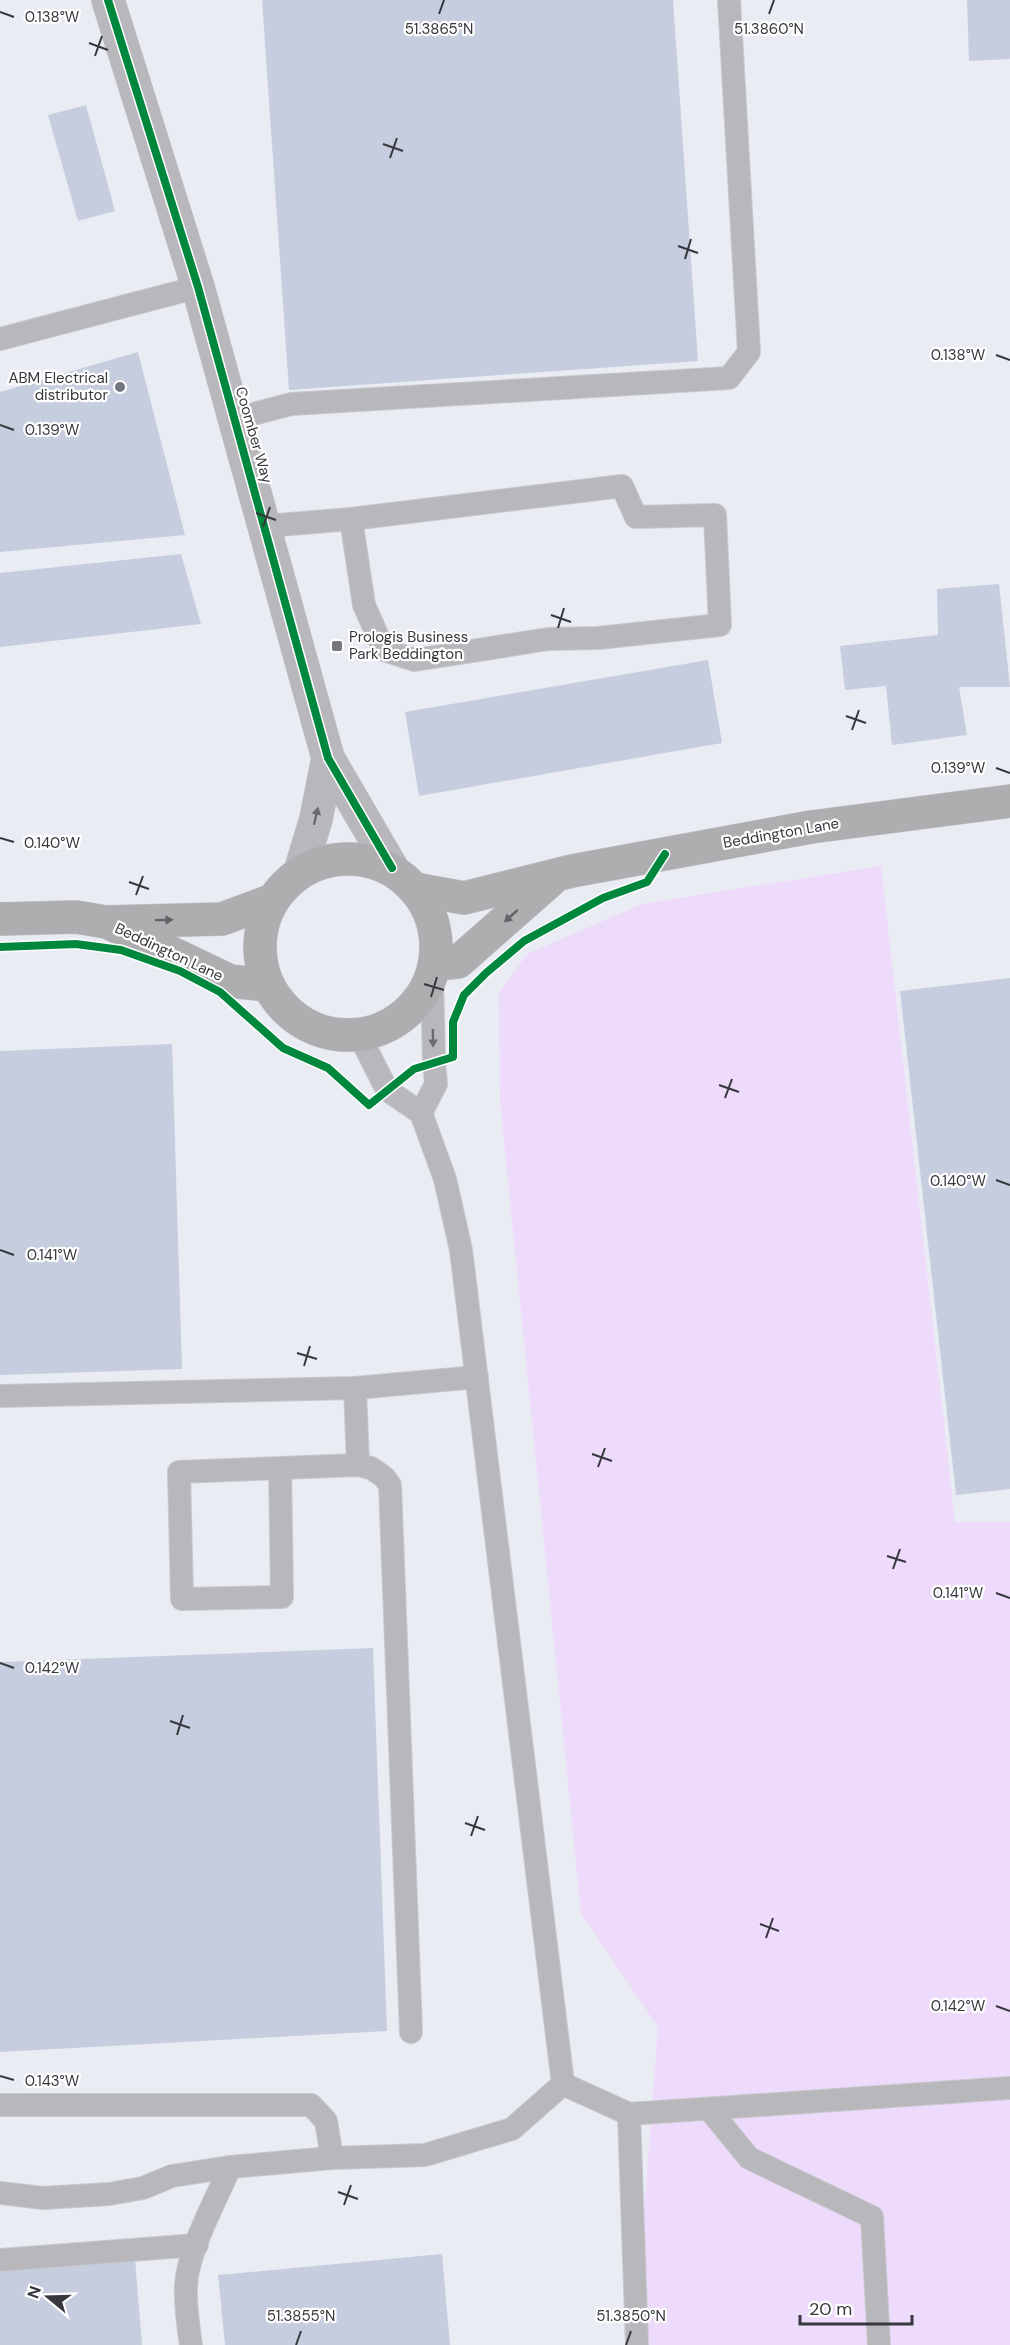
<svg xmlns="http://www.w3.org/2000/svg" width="1010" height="2345" viewBox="0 0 1010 2345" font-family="'DM Sans',sans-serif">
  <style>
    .green { fill: #eedafa }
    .building { fill: #c6cdde }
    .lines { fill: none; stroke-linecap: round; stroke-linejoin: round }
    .service-casing { stroke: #c7c9cf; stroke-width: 24 }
    .tertiary-casing { stroke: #c7c9cf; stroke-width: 34 }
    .secondary-casing { stroke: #c7c9cf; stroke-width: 34 }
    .service { stroke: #b8b7bb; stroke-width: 22 }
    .tertiary { stroke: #b8b7bb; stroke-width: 33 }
    .secondary { stroke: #aeaeb1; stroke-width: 33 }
    .cycleway-casing { stroke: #fff; stroke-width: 11 }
    .cycleway { stroke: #00873e; stroke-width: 8 }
    .oneway { fill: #6b6a70 }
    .oneway2 { fill: #616166 }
    .ticks { fill: none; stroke: #37373e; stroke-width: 2 }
    .poi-dot { fill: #76767e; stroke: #fff; stroke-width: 2 }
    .labels { text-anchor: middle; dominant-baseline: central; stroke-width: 4.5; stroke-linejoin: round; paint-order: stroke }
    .poi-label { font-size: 15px; fill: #37373e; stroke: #fff; text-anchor: end }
    .street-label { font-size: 15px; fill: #37373e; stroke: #fff }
    .ticks-label { font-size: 15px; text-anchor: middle; fill: #37373e; stroke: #fff; stroke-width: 4.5; stroke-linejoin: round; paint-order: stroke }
  </style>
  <rect width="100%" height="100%" fill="#eaecf4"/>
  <polygon class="green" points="881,866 955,1522 1010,1522 1010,2345 634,2345 658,2027 581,1913 500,1101 499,993 527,954 642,904"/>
  <g class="building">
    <polygon points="262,0 673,0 698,361 289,390"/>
    <polygon points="967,0 1010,0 1010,59 969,61"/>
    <polygon points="86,105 115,211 78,221 48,115"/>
    <polygon points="138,352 185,535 0,552 0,392"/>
    <polygon points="181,554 201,624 0,647 0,573"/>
    <polygon points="999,584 1010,687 959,687 967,735 892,745 886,686 845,690 840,646 938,635 937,589"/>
    <polygon points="708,660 722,743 419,796 405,712"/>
    <polygon points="1010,978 1010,1489 956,1495 900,991"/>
    <polygon points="172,1044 182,1369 0,1375 0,1051"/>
    <polygon points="373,1648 387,2031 0,2052 0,1662"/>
    <polygon points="442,2254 450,2345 225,2345 218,2275"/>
    <polygon points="135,2258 142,2345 0,2345 0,2269"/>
  </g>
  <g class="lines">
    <g class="service-casing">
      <g id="service">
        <polyline points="0,339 198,287"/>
        <polyline points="235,419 291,404 729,378 749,352 729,0"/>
        <polyline points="266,526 351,519 622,486 636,517 715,515 720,625 598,638 548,639 415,660 384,650 364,605 351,519"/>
        <polyline points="358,1033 387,1090 421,1113 445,1179 461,1250 563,2084"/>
        <polyline points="421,1113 436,1084 434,1063 432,979"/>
        <polyline points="355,1388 358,1465"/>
        <polyline points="0,1396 355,1388 477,1377"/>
        <polyline points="280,1468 282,1597 182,1599 179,1472 358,1465 371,1468 384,1477 390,1485 411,2032"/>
        <polyline points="563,2084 629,2114 1010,2088"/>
        <polyline points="0,2105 311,2105 326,2121 332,2158"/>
        <polyline points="709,2109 749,2158 872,2217 879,2345"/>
        <polyline points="629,2114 637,2345"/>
        <polyline points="230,2167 332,2158 425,2155 512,2129 563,2084"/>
        <path d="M0,2193l43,5 66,-4 34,-6 29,-12 58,-9c-14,33 -42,83 -44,118 -1,20 2,40 5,60"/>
        <polyline points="0,2260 197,2245"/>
      </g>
    </g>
    <g class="tertiary-casing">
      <g id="tertiary">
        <polyline points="108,0 198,287 328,758 392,868"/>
        <polyline points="300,872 316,819 328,758"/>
      </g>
    </g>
    <g class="secondary-casing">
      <g id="secondary">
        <circle cx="348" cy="947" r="88"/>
        <polyline points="415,889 464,898 572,871 811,827 1010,801"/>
        <polyline points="0,919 76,917 106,922 222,919 273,900"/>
        <polyline points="111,924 230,981 267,985"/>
        <polyline points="437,964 458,962 551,880"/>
      </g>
    </g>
    <use href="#service" class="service"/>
    <use href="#tertiary" class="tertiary"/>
    <use href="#secondary" class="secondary"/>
    <g class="cycleway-casing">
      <g id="cycleway">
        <polyline points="108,0 198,287 328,758 392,868"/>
        <polyline points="0,947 76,944 121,950 180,971 220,992 283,1048 328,1068 369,1105 414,1069 453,1057 453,1022 464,995 486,973 524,941 603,898 647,882 665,854"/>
      </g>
    </g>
    <use href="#cycleway" class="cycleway"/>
  </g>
  <defs><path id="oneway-solid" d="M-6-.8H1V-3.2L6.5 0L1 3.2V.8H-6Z" transform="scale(1.5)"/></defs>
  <g class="oneway">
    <use href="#oneway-solid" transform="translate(316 816) rotate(-77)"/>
    <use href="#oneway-solid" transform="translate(433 1038) rotate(89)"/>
  </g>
  <g class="oneway2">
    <use href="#oneway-solid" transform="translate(511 916) rotate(138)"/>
    <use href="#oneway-solid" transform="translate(164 920) rotate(-1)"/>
  </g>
  <path class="ticks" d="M0,12l14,5M439,14l5,-14M769,14l5,-14M89,43l19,7M95,56l7,-20M383,144l20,7M390,158l7,-20M678,246l20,7M685,259l6,-20M996,355l14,5M0,425l14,5M256,513l20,7M263,527l7,-20M551,615l20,7M558,628l6,-20M846,716l20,7M852,730l7,-20M996,768l14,5M0,838l14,4M129,882l20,7M136,895l7,-19M424,984l20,6M431,997l6,-20M719,1085l20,7M725,1098l7,-19M996,1180l14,5M0,1250l14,5M297,1353l20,6M304,1366l6,-20M592,1454l20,7M598,1467l7,-19M887,1556l19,6M893,1569l7,-20M996,1593l14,5M0,1663l14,5M170,1721l20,7M177,1735l6,-20M465,1823l20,7M471,1836l7,-20M760,1924l19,7M766,1938l7,-20M996,2006l14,5M0,2076l14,4M338,2192l20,7M344,2205l7,-20M296,2345l5,-14M626,2345l5,-14"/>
  <g class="poi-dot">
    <circle cx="120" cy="387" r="6"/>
    <rect x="331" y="640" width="12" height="12" rx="3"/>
  </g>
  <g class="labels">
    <g class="poi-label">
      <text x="108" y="378">ABM Electrical<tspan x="108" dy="17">distributor</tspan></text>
      <text x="349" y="637" text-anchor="start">Prologis Business<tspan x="349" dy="17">Park Beddington</tspan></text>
    </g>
    <g class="street-label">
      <text transform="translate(254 435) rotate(74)">Coomber Way</text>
      <text transform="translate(781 833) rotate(-10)">Beddington Lane</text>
      <text transform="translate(169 952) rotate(25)">Beddington Lane</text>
    </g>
  </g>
  <g class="ticks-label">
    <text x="52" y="22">0.138°W</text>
    <text x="439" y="34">51.3865°N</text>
    <text x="769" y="34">51.3860°N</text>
    <text x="958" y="360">0.138°W</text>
    <text x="52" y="435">0.139°W</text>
    <text x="958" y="773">0.139°W</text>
    <text x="52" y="848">0.140°W</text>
    <text x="958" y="1186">0.140°W</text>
    <text x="52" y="1260">0.141°W</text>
    <text x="958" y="1598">0.141°W</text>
    <text x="52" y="1673">0.142°W</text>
    <text x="958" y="2011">0.142°W</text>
    <text x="52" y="2086">0.143°W</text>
    <text x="301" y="2321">51.3855°N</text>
    <text x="631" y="2321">51.3850°N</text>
  </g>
  <g transform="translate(48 2297) rotate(289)" stroke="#ffffff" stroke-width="4.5" paint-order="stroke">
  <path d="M0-4.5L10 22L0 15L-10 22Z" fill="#37373e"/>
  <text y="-9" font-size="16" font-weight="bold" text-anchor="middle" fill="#37373e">N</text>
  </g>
  <path d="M800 2315v9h112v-9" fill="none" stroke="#37373e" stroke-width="3"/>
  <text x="809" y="2315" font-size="18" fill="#37373e" stroke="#ffffff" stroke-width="4.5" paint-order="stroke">20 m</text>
</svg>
